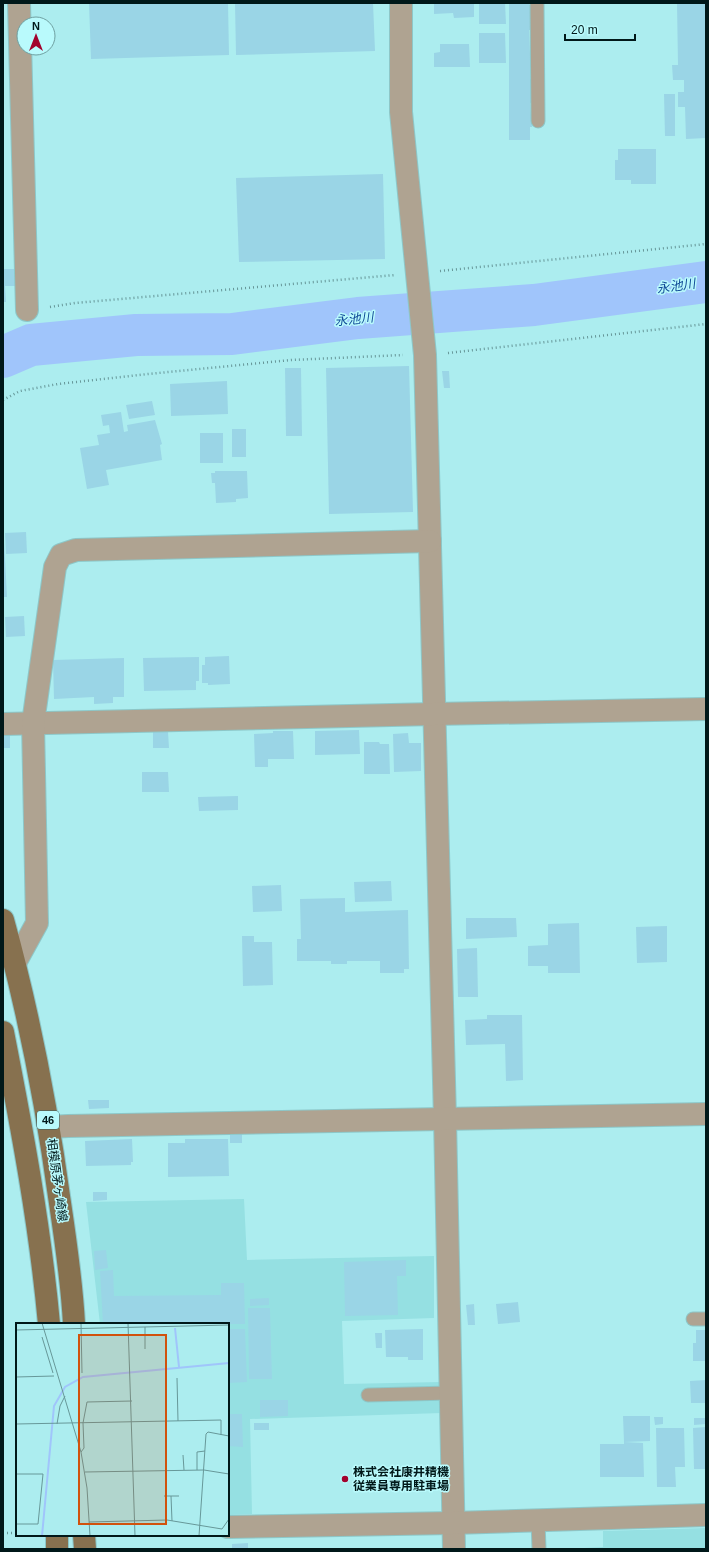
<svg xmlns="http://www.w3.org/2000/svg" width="709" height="1552" viewBox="0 0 709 1552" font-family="Helvetica,'Noto Sans JP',sans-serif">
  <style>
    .built { fill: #95e0e2 }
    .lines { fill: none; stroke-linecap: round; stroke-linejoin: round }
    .river { stroke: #a0c5fb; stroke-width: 42 }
    .building { fill: #9ad5e6 }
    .lane-casing { stroke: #8dc7c8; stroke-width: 15 }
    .street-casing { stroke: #8dc7c8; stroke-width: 24 }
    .primary-casing { stroke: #8dc7c8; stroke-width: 24 }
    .path { stroke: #669698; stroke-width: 2.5; stroke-dasharray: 1 3; stroke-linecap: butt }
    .lane { stroke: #afa391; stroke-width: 13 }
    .street { stroke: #afa391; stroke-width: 22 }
    .primary { stroke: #87714f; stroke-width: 22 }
    .poi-dot { fill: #a2022d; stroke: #b9fafc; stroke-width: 1.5 }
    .labels { text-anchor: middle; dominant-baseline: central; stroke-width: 3; stroke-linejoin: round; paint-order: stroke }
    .shield { fill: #b9fafc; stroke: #385c5d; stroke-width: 1 }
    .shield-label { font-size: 11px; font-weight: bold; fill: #001819 }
    .street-label { font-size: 12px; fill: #001819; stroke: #b9fafc }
    .poi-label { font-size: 12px; font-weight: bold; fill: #001819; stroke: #b9fafc; text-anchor: start }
    .water-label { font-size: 13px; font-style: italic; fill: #114a97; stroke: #b9fafc }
    .inset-river { fill: none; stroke: #a0c5fb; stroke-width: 2 }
    .inset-road { fill: none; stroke: #679899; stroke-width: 1 }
    .view { fill: #d1520d; fill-opacity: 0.15; stroke: #d1520d; stroke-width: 2 }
    .inset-edge { fill: none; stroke: #001819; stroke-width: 2 }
  </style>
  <rect width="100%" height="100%" fill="#acedef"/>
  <g class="built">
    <polygon points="244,1199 247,1260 434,1256 434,1318 342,1321 344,1384 441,1382 442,1413 250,1419 252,1514 228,1515 228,1324 100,1324 86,1202"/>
    <polygon points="706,1528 706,1549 584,1549 584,1548 603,1547 603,1531"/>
  </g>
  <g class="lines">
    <polyline class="river" points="3,357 31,345 136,335 232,334 358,318 534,305 706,282"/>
  </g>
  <g class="building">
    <polygon points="89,3 228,3 229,55 91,59"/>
    <polygon points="235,3 373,3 375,51 236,55"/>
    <polygon points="434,3 474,3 474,17 454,18 453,13 434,14"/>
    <polygon points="479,3 505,3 506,24 479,24"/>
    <polygon points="509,3 529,3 529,5 532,5 532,30 529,30 530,54 532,54 532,67 530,67 530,79 532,79 532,103 530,103 532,127 530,127 530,140 509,140"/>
    <polygon points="677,3 706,3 706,138 686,139 685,107 678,107 678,92 684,92 684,80 673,80 672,65 678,65"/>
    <polygon points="479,33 505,33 506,63 479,63"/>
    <polygon points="440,44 469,44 470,67 434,67 434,53 440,52"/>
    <polygon points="664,94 675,94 675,136 665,136"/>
    <polygon points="618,149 656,149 656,184 631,184 631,180 615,180 615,160 618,160"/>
    <polygon points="383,174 385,259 239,262 236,178"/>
    <polygon points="3,269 15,269 15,286 5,286 6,302 3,302"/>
    <polygon points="409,366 413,512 329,514 326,368"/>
    <polygon points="285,368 301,368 302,436 286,436"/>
    <polygon points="442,371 449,371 450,388 444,388"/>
    <polygon points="227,381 228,414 171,416 170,384"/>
    <polygon points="152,401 155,415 129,419 126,405"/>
    <polygon points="121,412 124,432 128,431 127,425 155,420 162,444 160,445 162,460 106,470 109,485 87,489 80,448 99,445 97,435 110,433 109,425 103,426 101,415"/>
    <rect x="232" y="429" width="14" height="28"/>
    <rect x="200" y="433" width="23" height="30"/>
    <polygon points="215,471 247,471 248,498 236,499 236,502 216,503 215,483 212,483 211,473 215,473"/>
    <polygon points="26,532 27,553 6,554 5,533"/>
    <polygon points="3,539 4,539 7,597 3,597"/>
    <polygon points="24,616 25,636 6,637 5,617"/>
    <polygon points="229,656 230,684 208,685 208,683 202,683 202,665 205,665 205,657"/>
    <polygon points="199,657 199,681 196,681 196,690 144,691 143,658"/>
    <polygon points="124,658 124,697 113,697 113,703 94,704 94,697 54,699 53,660"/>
    <polygon points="359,730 360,754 315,755 315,731"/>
    <polygon points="273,731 293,731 294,759 268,759 268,767 255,767 254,734 273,733"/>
    <polygon points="153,732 168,732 169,748 153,748"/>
    <polygon points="408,733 409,743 421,743 421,771 394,772 393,734"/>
    <rect x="3" y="735" width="7" height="13"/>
    <polygon points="364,742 379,742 380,744 389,744 390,774 364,774"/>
    <polygon points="142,772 168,772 169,792 142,792"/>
    <polygon points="238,796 238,810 199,811 198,797"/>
    <polygon points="391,881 392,901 355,902 354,882"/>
    <polygon points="281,885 282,911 253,912 252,886"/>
    <polygon points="345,898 345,912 408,910 409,969 404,969 404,973 380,973 380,961 347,961 347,964 331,964 331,961 297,961 297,939 301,939 300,899"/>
    <polygon points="466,918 516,918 517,937 466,939"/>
    <polygon points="579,923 580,973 548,973 548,966 528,966 528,946 548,945 548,924"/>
    <polygon points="667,926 667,962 637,963 636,927"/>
    <polygon points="242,936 254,936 254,942 272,942 273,985 243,986"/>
    <polygon points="477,948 478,997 458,997 457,949"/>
    <polygon points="487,1015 522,1015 523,1080 506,1081 505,1044 466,1045 465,1020 487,1019"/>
    <polygon points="88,1100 109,1100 109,1108 89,1109"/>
    <polygon points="242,1134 242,1143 230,1143 230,1135"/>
    <polygon points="132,1139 133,1162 131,1162 131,1165 86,1166 85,1141"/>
    <polygon points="185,1139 228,1139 229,1176 168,1177 168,1143 185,1143"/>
    <polygon points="93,1192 107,1192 107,1200 93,1201"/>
    <polygon points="106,1250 108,1268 95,1270 94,1251"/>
    <polygon points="406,1260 406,1276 397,1276 398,1315 345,1316 344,1262"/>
    <polygon points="113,1270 114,1296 221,1295 221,1283 244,1283 245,1324 103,1324 100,1271"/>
    <polygon points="269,1298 269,1305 250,1306 250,1299"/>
    <polygon points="518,1302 520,1322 498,1324 496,1304"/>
    <polygon points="474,1304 475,1325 468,1325 466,1305"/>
    <polygon points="248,1308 270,1308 272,1379 249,1379"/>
    <polygon points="228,1329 245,1329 247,1382 228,1383"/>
    <polygon points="423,1329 423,1360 408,1360 408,1357 386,1357 385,1330"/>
    <polygon points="696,1330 706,1330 706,1361 693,1361 693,1343 696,1343"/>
    <polygon points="375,1333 382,1333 382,1348 376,1348"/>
    <polygon points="706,1380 706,1403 691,1403 690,1381"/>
    <polygon points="260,1400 288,1400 288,1416 260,1417"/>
    <polygon points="228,1414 242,1414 243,1447 228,1446"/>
    <polygon points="623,1416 650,1416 650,1441 624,1442"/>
    <polygon points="654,1417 663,1417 663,1424 655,1425"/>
    <polygon points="694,1418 706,1418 706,1424 694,1425"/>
    <rect x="254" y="1423" width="15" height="7"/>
    <polygon points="706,1427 706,1469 694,1469 693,1428"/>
    <polygon points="656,1428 684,1428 685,1467 675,1467 676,1487 657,1487"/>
    <polygon points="624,1442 643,1443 644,1477 600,1477 600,1444 624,1444"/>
    <polygon points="248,1543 248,1549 232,1549 232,1544"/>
  </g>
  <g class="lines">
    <g class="lane-casing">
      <g id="lane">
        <polyline points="537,3 538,121"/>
        <polyline points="693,1319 706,1319"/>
        <polyline points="368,1395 450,1393"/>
        <polyline points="538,1521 539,1549"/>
      </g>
    </g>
    <g class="street-casing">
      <g id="street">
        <polyline points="19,3 27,310"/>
        <polyline points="401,3 401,112 425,355 445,1119 454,1549"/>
        <polyline points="3,724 434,714 706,709"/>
        <polyline points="15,963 37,923 33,723 55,567 61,555 76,550 430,541"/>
        <polyline points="50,1127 68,1126 706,1114"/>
        <polyline points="228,1527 453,1523 706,1515"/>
      </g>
    </g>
    <g class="primary-casing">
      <g id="primary">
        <path d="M3,920c26,93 44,188 57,283 6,40 12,81 14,121"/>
        <path d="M3,1032c19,97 37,193 46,292"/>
        <polyline points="57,1535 57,1549"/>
        <polyline points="84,1535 85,1549"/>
      </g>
    </g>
    <g class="path">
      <polyline points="440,271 706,244"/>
      <polyline points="50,307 75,303 395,275"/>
      <polyline points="448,353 706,324"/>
      <polyline points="3,400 20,391 58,384 148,374 291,360 403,355"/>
      <polyline points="3,1533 17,1533"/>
    </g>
    <use href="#lane" class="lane"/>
    <use href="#street" class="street"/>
    <use href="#primary" class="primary"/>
  </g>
  <circle class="poi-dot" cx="345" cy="1479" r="4"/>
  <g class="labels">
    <rect class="shield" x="37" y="1111" width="22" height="18" rx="3"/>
    <g class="shield-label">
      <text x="48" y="1120">46</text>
    </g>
    <g class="street-label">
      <text transform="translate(57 1180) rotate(82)">相模原茅ヶ崎線</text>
    </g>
    <g class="poi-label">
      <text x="353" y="1472">株式会社康井精機<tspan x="353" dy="14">従業員専用駐車場</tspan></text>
    </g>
    <g class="water-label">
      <text transform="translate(676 286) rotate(-8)">永池川</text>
      <text transform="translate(354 319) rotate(-6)">永池川</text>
    </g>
  </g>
  <g transform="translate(16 1323)">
    <rect width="213" height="213" fill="#acedef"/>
    <path class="inset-river" d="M159,5l4,39M26,213l12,-130 11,-19 18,-10 146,-14"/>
    <path class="inset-road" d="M26,0l39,129 6,36 3,48M65,0l1,50M112,0l7,213M129,4v22M0,7l213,-5M26,14l11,36M0,54l38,-1M161,55l1,43M0,101l205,-4v15M41,101l3,-18 5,-10M65,129l3,-4 -1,-25 4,-21 45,-1M167,132l1,15M181,147v-18l8,-1M69,149l119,-2 25,4M0,151h27l-5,50h-22M148,173h15M155,173l1,25M73,199l78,-2 55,9 7,-10M183,213l7,-102 2,-2 21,4"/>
    <path class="view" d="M63,12h87v189h-87z"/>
    <rect width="213" height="213" class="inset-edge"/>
  </g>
  <rect width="709" height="1552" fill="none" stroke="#001819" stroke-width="8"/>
  <g transform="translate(36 36)"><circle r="19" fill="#b9fafc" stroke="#6fa0a1"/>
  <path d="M0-3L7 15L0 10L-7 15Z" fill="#a2022d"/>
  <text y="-6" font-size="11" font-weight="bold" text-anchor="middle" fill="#001819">N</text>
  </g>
  <path d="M565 34v6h70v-6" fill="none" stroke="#001819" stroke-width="2"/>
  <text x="571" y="34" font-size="12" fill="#001819" stroke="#b9fafc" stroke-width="3" paint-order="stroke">20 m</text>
</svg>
